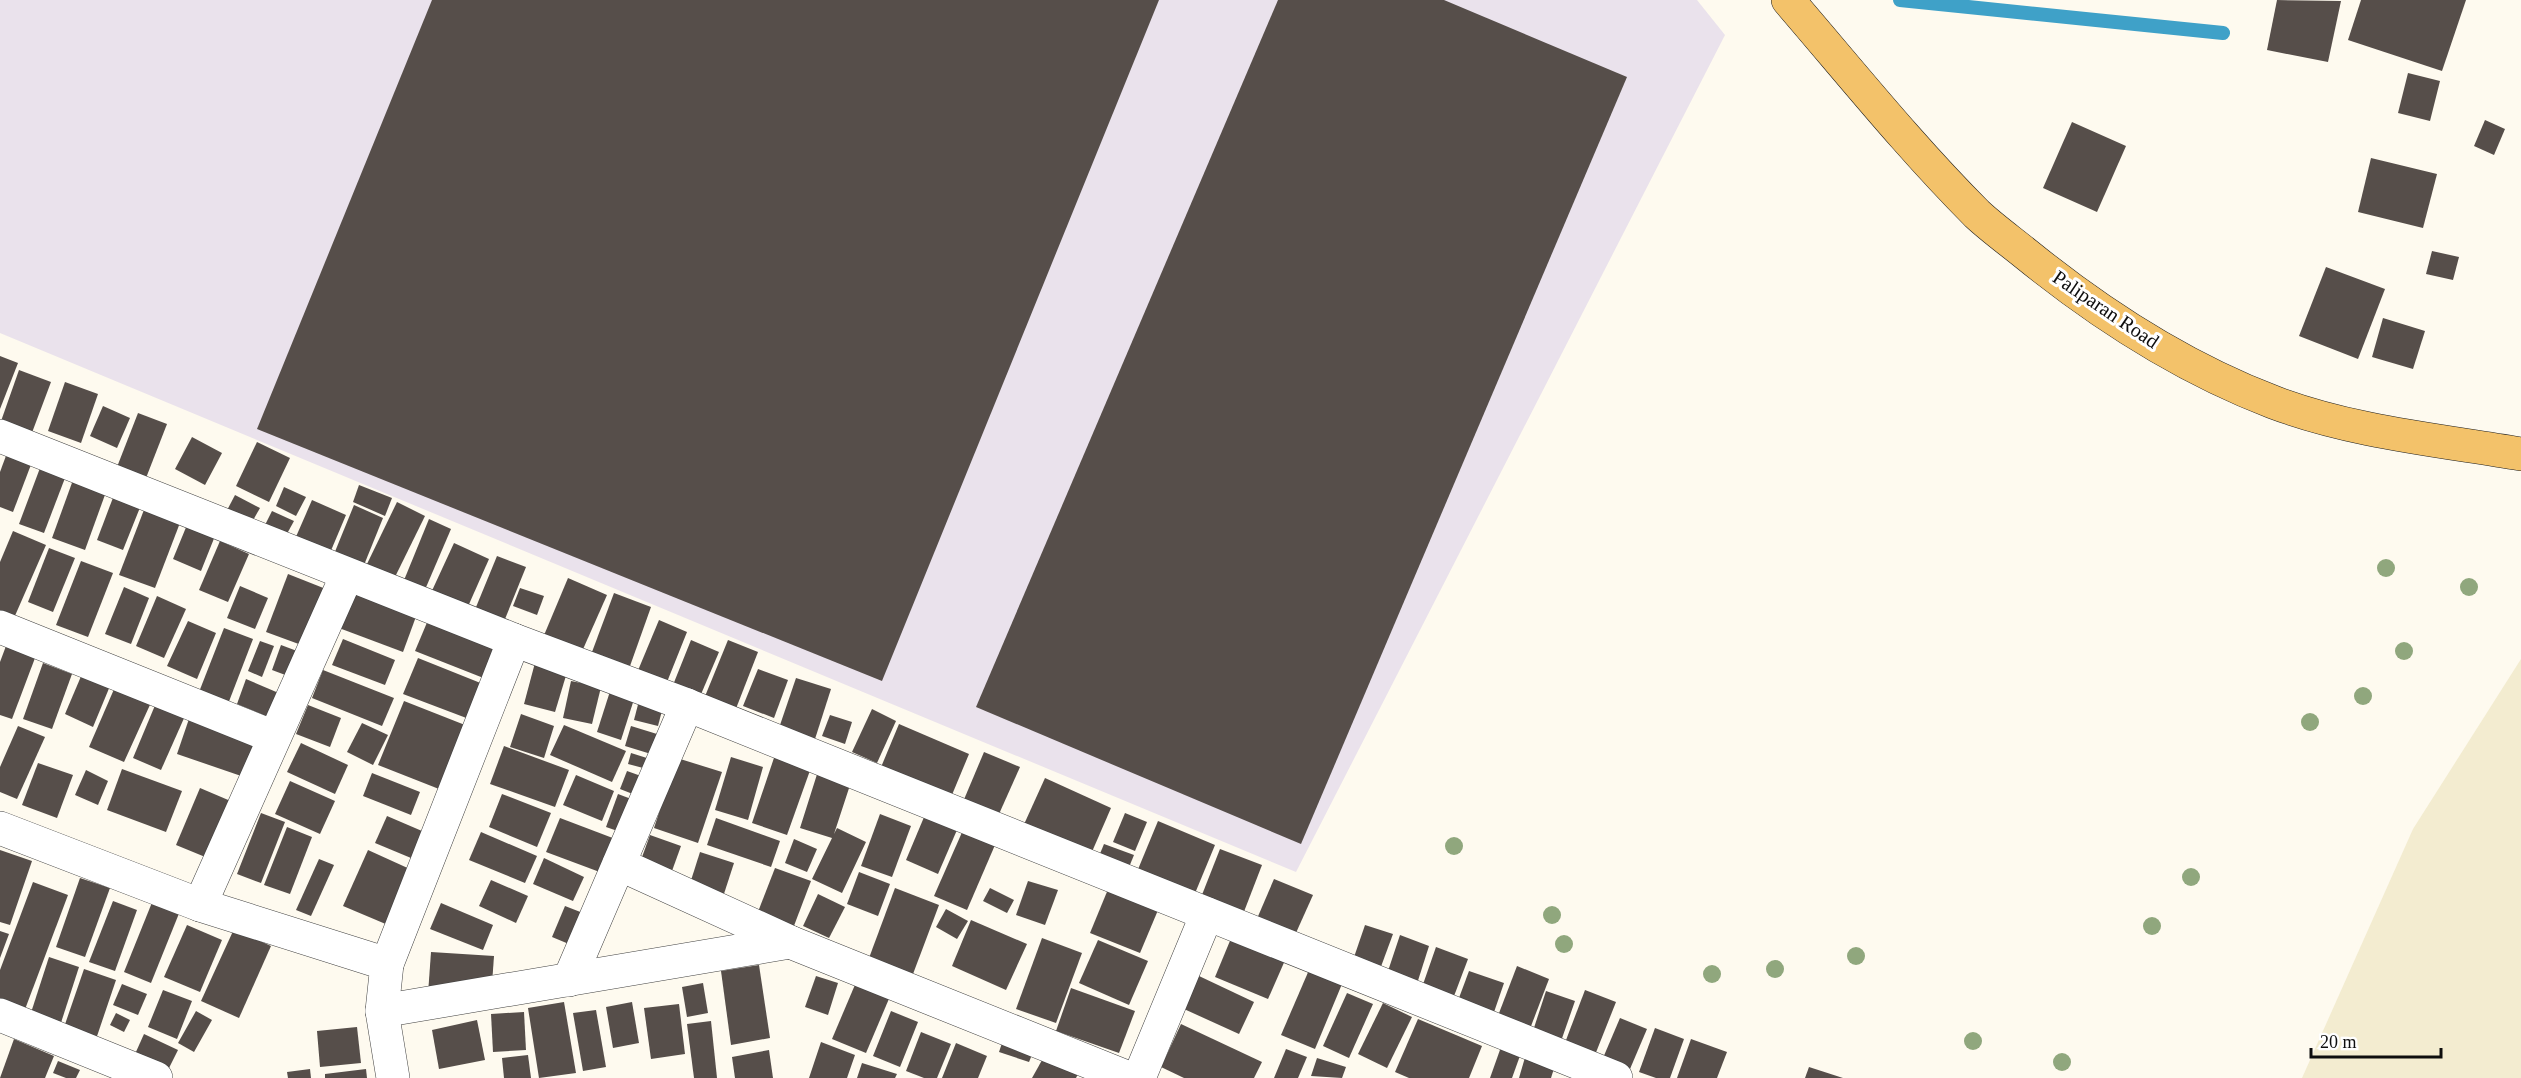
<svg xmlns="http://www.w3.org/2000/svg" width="2521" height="1078" viewBox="0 0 2521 1078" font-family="Georgia,serif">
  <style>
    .industrial { fill: #eae2ec }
    .farmland { fill: #f3ecd0 }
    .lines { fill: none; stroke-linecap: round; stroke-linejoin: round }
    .stream { stroke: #3fa1c8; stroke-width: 14 }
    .building { fill: #564e4a }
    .minor-casing { stroke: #414141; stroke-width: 34 }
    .major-casing { stroke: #1f1f1f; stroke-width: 34 }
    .minor { stroke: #fff; stroke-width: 33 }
    .major { stroke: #f3c26a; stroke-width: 33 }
    .tree { fill: #90a77d }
    .labels { text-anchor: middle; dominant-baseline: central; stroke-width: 6; stroke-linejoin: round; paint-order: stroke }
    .street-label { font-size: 20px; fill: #0e0e0e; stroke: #fff }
  </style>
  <rect width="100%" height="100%" fill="#fefaef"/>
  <polygon class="industrial" points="0,0 1697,0 1725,35 1296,872 0,333"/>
  <polygon class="farmland" points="2521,659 2521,1078 2302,1078 2413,829"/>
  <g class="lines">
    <polyline class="stream" points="1900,0 2223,33"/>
  </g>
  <g class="building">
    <polygon points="432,0 1159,0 882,681 257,429"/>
    <polygon points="1278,0 1444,0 1627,77 1301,844 976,707"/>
    <polygon points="2277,0 2341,1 2328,62 2267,50"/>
    <polygon points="2361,0 2466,0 2442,71 2348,40"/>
    <polygon points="2408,73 2440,81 2430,121 2398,113"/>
    <polygon points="2485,120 2505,129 2494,155 2474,146"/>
    <polygon points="2072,122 2126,146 2097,212 2043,188"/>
    <polygon points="2371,158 2437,174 2423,228 2358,212"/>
    <polygon points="2432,251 2459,257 2453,280 2426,274"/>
    <polygon points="2326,267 2385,289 2358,359 2299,336"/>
    <polygon points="2383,318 2425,331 2413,369 2372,357"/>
    <polygon points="0,356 18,363 0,409"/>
    <polygon points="19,370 51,382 30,438 0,424"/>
    <polygon points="65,382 98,394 81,443 48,431"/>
    <polygon points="103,406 130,418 117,448 90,436"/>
    <polygon points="138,413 167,424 146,478 117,467"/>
    <polygon points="192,437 222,453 205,485 175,469"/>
    <polygon points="257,442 290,458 269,502 236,486"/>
    <polygon points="7,453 32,462 13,512 0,507 0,472"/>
    <polygon points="40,468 65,478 44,533 19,524"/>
    <polygon points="73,480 106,492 85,550 52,538"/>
    <polygon points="359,485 392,498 385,516 353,502"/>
    <polygon points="284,487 306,497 296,516 276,506"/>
    <polygon points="114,495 141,505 123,550 97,540"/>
    <polygon points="235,495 260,508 247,531 223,518"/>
    <polygon points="312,500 346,515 327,560 292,546"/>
    <polygon points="147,502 183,515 155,588 119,575"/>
    <polygon points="397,502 425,516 395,577 367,564"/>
    <polygon points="354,505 383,518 362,570 332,559"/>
    <polygon points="272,511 294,521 283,541 262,531"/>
    <polygon points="429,519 451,529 421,599 400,590"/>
    <polygon points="189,520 217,531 201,571 173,559"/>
    <polygon points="13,531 46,545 14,618 0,612 0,562"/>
    <polygon points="220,541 249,554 228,602 199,590"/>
    <polygon points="454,543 489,559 466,611 430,595"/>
    <polygon points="49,548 75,558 53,612 28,602"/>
    <polygon points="497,556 526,567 503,624 474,612"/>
    <polygon points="81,561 113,573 88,637 56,625"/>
    <polygon points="288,574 336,593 315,650 266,632"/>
    <polygon points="568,578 607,595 580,656 542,640"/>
    <polygon points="358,579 421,603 403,652 339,628"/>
    <polygon points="240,586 268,598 255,629 227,618"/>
    <polygon points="124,587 149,598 131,644 105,634"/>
    <polygon points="520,588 544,596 537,615 513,606"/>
    <polygon points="614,593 651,607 630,666 592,652"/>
    <polygon points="157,596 186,609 164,658 136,646"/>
    <polygon points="431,613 500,640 486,679 415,651"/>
    <polygon points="659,620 687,632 663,692 634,680"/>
    <polygon points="188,621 216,633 197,679 167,666"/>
    <polygon points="224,628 253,639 228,704 199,692"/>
    <polygon points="9,638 38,650 12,719 0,715 0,662"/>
    <polygon points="343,639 395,660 385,685 332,665"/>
    <polygon points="691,640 719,652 696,706 669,695"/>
    <polygon points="728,640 758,652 730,724 699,711"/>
    <polygon points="260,641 274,646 262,677 248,671"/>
    <polygon points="281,645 305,654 296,679 272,670"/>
    <polygon points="418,658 483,684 469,719 403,694"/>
    <polygon points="536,659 568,669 555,712 524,704"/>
    <polygon points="43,663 72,674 52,729 23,719"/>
    <polygon points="758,669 788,680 774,718 743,706"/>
    <polygon points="323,670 394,698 382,726 312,698"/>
    <polygon points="82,674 110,686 93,727 65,714"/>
    <polygon points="796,678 831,689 815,739 779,728"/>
    <polygon points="246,679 281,694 271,718 237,704"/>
    <polygon points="118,680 154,696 124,762 89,747"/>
    <polygon points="571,681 601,687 592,724 563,718"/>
    <polygon points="612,685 636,693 621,740 597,732"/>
    <polygon points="641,693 665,699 658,726 634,720"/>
    <polygon points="404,701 465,725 439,789 378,765"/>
    <polygon points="156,703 185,716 161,770 133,758"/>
    <polygon points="308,705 341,718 330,747 296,734"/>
    <polygon points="872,709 896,721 877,763 852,752"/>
    <polygon points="191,713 261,737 247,778 177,754"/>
    <polygon points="521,714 554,726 544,758 510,747"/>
    <polygon points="830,715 852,722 845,744 822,736"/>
    <polygon points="362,723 388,735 373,765 347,752"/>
    <polygon points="899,724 969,754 949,802 879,772"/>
    <polygon points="564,725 626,751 612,782 550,755"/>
    <polygon points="18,726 45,737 17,799 0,792 0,767"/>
    <polygon points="631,726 657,734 651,754 625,746"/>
    <polygon points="301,743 348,765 335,794 287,772"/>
    <polygon points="504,746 569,770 555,807 490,784"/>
    <polygon points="777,749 813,762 787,835 752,823"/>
    <polygon points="984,752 1020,767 995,823 960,809"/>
    <polygon points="631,753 650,759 647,769 628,764"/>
    <polygon points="731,757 763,767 748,820 715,810"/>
    <polygon points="677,758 722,772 698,843 654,828"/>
    <polygon points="38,763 73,775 57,818 22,805"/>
    <polygon points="819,768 852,779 834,834 837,828 866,842 842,893 812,879 832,838 800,828"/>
    <polygon points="122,769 182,791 166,832 107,810"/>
    <polygon points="86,770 108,781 98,805 75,795"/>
    <polygon points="627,771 655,781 648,800 620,789"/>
    <polygon points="372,773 420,792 411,815 363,796"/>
    <polygon points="576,775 614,791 602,821 563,805"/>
    <polygon points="1045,778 1111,808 1088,861 1021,831"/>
    <polygon points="290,781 335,801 320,834 275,814"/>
    <polygon points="200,788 240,805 215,861 176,845"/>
    <polygon points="502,794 551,813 537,847 489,827"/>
    <polygon points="618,794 647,805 635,837 606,827"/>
    <polygon points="927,810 960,823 938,874 906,860"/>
    <polygon points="261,813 285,822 261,883 237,874"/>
    <polygon points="1125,813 1147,822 1135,851 1113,842"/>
    <polygon points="880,814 911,826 892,877 861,866"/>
    <polygon points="387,816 422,831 411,858 375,843"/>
    <polygon points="560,818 618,840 605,874 546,852"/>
    <polygon points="716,818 780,841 771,867 707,845"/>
    <polygon points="1158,821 1215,845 1191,903 1134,879"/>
    <polygon points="287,827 312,837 290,894 264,885"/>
    <polygon points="963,830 995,845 967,910 934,896"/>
    <polygon points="481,832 537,856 525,883 469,860"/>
    <polygon points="650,835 681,846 668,882 637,871"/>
    <polygon points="794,839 817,849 807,872 785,863"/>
    <polygon points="1104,844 1134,855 1127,872 1097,861"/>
    <polygon points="1220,849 1262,865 1240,922 1198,905"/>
    <polygon points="0,850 32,861 10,925 0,922"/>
    <polygon points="368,850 412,870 388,925 343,906"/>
    <polygon points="700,852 734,863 721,903 687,893"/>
    <polygon points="544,858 584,877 573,901 533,884"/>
    <polygon points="319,859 334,865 311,916 296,910"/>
    <polygon points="775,868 811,881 792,931 756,917"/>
    <polygon points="859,872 890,884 878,916 847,904"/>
    <polygon points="80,878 110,888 85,957 56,947"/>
    <polygon points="1274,879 1313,895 1291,944 1253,928"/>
    <polygon points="491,880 528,896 516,923 479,906"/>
    <polygon points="1028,881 1058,890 1045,925 1016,915"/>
    <polygon points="33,882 68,895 21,1020 0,1013 0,970"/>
    <polygon points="1111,882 1161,903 1140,953 1090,933"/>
    <polygon points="895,888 939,905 913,974 869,958"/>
    <polygon points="990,888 1014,900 1007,913 983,901"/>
    <polygon points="818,894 845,907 829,938 803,926"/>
    <polygon points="153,900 180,911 151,983 124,972"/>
    <polygon points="113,901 137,910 115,971 89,962"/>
    <polygon points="441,903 493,925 483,950 430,929"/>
    <polygon points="565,906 606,922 593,954 552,937"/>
    <polygon points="946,909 968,921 957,939 936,927"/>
    <polygon points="971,920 1027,944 1006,990 952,966"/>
    <polygon points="187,925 222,940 200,992 164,977"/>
    <polygon points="1365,925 1393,934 1379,972 1352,963"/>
    <polygon points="234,929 271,946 239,1018 201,1001"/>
    <polygon points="0,931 9,934 0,958"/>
    <polygon points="1400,935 1429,946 1415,990 1385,980"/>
    <polygon points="1232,936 1286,958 1268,999 1215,977"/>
    <polygon points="1042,938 1082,953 1056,1023 1016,1009"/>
    <polygon points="1098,940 1148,961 1129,1005 1079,983"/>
    <polygon points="1436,947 1468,959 1451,1004 1420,993"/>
    <polygon points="431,952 494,956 491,998 428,994"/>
    <polygon points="49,957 79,967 58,1032 28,1022"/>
    <polygon points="759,965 770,1038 731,1045 721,971"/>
    <polygon points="1517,966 1549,979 1528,1034 1496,1021"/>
    <polygon points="84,969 116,980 93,1048 61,1036"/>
    <polygon points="1309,970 1342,984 1315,1049 1281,1035"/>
    <polygon points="1469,971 1504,983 1492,1018 1456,1006"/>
    <polygon points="816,976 838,983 828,1015 805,1007"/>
    <polygon points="1199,976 1254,1002 1239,1034 1184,1009"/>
    <polygon points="857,980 891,994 866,1053 832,1039"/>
    <polygon points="703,983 708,1013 687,1017 682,987"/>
    <polygon points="122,984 147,994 138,1015 113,1005"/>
    <polygon points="1071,988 1135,1011 1119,1053 1056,1031"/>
    <polygon points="163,990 192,1001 177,1039 148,1027"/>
    <polygon points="1585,990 1616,1002 1593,1060 1563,1048"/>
    <polygon points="1546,991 1575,1001 1559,1047 1531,1037"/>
    <polygon points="1347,993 1373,1004 1349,1058 1323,1046"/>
    <polygon points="564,1002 576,1073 539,1078 528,1008"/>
    <polygon points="632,1002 639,1043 613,1048 606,1007"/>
    <polygon points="1383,1003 1412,1017 1387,1068 1358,1054"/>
    <polygon points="679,1004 685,1054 651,1059 644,1008"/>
    <polygon points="596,1010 606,1067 583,1071 573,1013"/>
    <polygon points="196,1011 212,1020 194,1052 178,1043"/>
    <polygon points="891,1011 918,1022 900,1067 873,1056"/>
    <polygon points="524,1012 526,1050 493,1052 491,1014"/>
    <polygon points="116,1013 130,1020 124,1032 110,1025"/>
    <polygon points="1620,1018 1647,1029 1630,1069 1603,1058"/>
    <polygon points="1418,1019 1482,1046 1469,1078 1409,1078 1395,1072"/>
    <polygon points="477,1020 485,1060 439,1069 432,1030"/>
    <polygon points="711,1021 717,1078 694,1078 687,1024"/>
    <polygon points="1181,1024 1262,1062 1254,1078 1184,1078 1161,1067"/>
    <polygon points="357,1027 361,1063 320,1067 317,1031"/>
    <polygon points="1655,1028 1684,1039 1670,1078 1656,1078 1639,1072"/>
    <polygon points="921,1032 951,1044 937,1078 924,1078 906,1071"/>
    <polygon points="144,1034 178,1050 164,1078 131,1063"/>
    <polygon points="1005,1034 1036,1045 1029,1062 999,1052"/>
    <polygon points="14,1039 54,1056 45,1078 0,1078"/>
    <polygon points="1691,1039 1727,1052 1717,1078 1677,1078"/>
    <polygon points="821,1042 855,1055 847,1078 809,1078"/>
    <polygon points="956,1043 987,1056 978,1078 942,1078"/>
    <polygon points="1501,1047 1521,1053 1512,1078 1490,1078"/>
    <polygon points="1528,1047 1558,1056 1551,1078 1519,1078"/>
    <polygon points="1286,1049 1307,1057 1298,1078 1274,1078"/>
    <polygon points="769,1050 773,1078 735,1078 732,1057"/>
    <polygon points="1046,1053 1080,1070 1076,1078 1032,1078"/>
    <polygon points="528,1055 531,1078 504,1078 502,1058"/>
    <polygon points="1317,1058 1346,1067 1342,1078 1311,1076"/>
    <polygon points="58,1061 80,1070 76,1078 66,1078 53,1073"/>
    <polygon points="862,1063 897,1074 895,1078 857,1078"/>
    <polygon points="1809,1067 1843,1078 1805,1078"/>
    <polygon points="310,1069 311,1078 288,1078 287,1072"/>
    <polygon points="366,1069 367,1078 325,1078 325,1074"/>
  </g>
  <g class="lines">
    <g class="minor-casing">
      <g id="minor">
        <polyline points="0,436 514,640 687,705 1616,1078"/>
        <polyline points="0,627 274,737"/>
        <polyline points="0,828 200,905 387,964 382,1011 393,1078"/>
        <polyline points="619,864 790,942 1129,1078"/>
        <polyline points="200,905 347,575"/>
        <polyline points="387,964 514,640"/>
        <polyline points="569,980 687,705"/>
        <polyline points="382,1011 790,942"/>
        <polyline points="0,1015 156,1078"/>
        <polyline points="1139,1078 1207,914"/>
      </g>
    </g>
    <g class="major-casing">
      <path id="major" d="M1788,0c62,72 122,147 189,214 15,14 33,27 49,40 74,60 158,114 247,148 79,30 165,38 248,52"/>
    </g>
    <use href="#minor" class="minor"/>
    <use href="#major" class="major"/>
  </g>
  <g class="tree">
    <circle cx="2386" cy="568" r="9"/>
    <circle cx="2469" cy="587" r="9"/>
    <circle cx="2404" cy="651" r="9"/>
    <circle cx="2363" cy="696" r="9"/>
    <circle cx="2310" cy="722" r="9"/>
    <circle cx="1454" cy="846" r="9"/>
    <circle cx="2191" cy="877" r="9"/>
    <circle cx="1552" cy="915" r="9"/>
    <circle cx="2152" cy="926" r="9"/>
    <circle cx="1564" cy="944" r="9"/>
    <circle cx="1856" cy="956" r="9"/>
    <circle cx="1775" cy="969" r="9"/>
    <circle cx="1712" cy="974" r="9"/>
    <circle cx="1973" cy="1041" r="9"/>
    <circle cx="2062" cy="1062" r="9"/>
  </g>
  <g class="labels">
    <g class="street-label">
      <text transform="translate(2106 309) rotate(34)">Paliparan Road</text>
    </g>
  </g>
  <path d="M2311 1048v9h130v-9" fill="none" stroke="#0e0e0e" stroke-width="3"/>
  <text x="2320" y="1048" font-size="18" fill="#0e0e0e" stroke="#ffffff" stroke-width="4.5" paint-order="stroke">20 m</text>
</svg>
